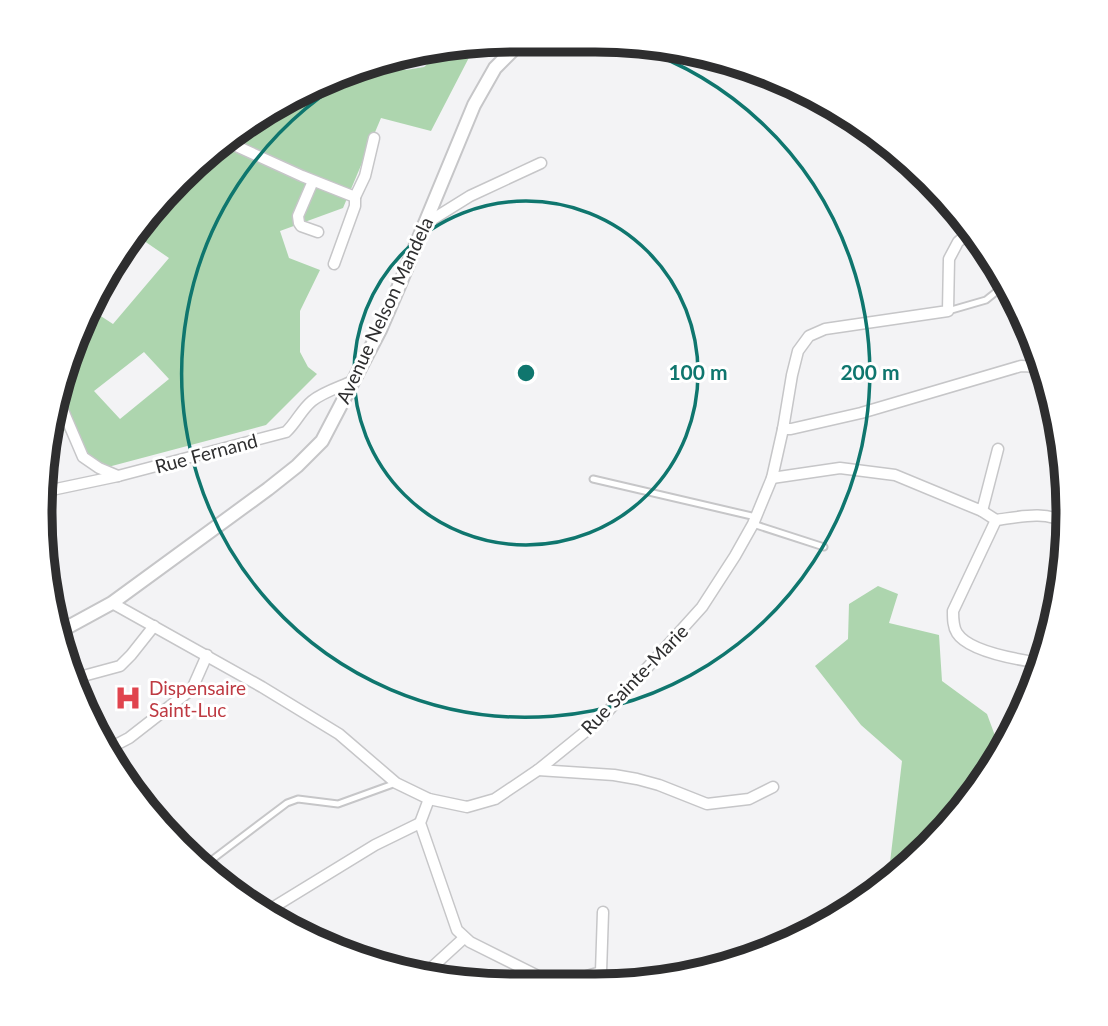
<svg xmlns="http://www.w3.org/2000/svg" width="1108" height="1026" viewBox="0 0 1108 1026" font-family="Lato,sans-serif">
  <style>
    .built { fill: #eaeaf4 }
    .green { fill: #add5ae; fill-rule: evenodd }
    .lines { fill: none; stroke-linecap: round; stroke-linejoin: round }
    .service-casing { stroke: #c6c6c8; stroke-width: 9 }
    .minor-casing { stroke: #c6c6c8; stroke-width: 13 }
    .tertiary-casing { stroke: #c6c6c8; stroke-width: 16 }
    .service { stroke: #fff; stroke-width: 5 }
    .minor { stroke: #fff; stroke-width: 10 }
    .tertiary { stroke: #fff; stroke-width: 12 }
    .ring { fill: none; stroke: #0f766e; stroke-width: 3.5 }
    .labels { text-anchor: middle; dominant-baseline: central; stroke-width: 6; stroke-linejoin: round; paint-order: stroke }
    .street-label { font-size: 19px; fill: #2e2e2f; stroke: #fff }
    .health-label { font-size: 19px; fill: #be3a42; stroke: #fff; text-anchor: start }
    .rim { fill: none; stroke: #2e2e2f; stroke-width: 9 }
    .centre { fill: #0f766e; stroke: #fff; stroke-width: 3.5 }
    .ring-label { font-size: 21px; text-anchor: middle; font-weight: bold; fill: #0f766e; stroke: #fff; stroke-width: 6; stroke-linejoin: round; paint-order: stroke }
  </style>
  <rect width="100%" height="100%" fill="#f3f3f5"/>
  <polygon class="built" points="446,47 424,67 406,70 379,63 420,49"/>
  <g class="green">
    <path d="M476,44l-45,87 -50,-13 -38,90 -63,23 9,27 31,12 -20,41v41l8,15 9,7 -51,51 -158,42 -28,-13 -22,-33 -3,-21 1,-10 34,-81 23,15 56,-66 -35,-24 23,-32 69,-64 78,-49 75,-26 27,7 18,-3 22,-20zM144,352l25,27 -49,40 -26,-28z"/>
    <polygon points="878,586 898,594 889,623 939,635 942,681 987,714 1001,752 988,776 929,848 889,880 889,871 902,761 861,725 815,666 848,639 849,604"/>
  </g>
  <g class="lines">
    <g class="service-casing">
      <g id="service">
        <polyline points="948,311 986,300 1006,284"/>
        <polyline points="593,479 756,517"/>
        <polyline points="753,524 824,547"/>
        <polyline points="213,859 287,803 298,799 338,804 396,783"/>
      </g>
    </g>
    <g class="minor-casing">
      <g id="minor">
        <polyline points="223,140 302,176 355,197 355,206 334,264"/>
        <polyline points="313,181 298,216 299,223 301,226 318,232"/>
        <polyline points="355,197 365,176 374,138"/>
        <polyline points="425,224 470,196 541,163"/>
        <polyline points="56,394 83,457 99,468 118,476"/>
        <polyline points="783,429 791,429 861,413 1021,366 1042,367"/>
        <polyline points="772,478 840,468 895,475 982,511 998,449"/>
        <path d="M42,492l76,-16 168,-44c10,-9 15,-22 26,-31 11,-9 28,-14 41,-20"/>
        <path d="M982,511l14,9 -43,91c0,8 0,16 4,22 12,19 63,27 84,30"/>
        <path d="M996,520c23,-3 51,-10 71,4"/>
        <polyline points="112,603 262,687 339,734 396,783 429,799 467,807 495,799 538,770 601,719 702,607 735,556 753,524 772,478 783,429 792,375 798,351 809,336 825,329 948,311 949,259 958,242 972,230"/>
        <polyline points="72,679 120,666 131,655 154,626"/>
        <polyline points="106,750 129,738 192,689 207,655"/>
        <polyline points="538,770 614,775 637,779 659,785 707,804 749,799 773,787"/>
        <polyline points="429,799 420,823 457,930 470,942 546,980"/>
        <polyline points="264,913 375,845 420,823"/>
        <polyline points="420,974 429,970 464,938"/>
        <polyline points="576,979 601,972 603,912"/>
      </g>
    </g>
    <g class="tertiary-casing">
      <polyline id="tertiary" points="57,630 68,627 112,603 268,489 297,466 322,441 380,330 399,286 474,105 495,68 522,41"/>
    </g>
    <use href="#service" class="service"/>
    <use href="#minor" class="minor"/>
    <use href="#tertiary" class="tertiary"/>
  </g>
  <g class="ring">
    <circle cx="526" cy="373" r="172"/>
    <path d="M635 47A344 344 0 1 1 367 68"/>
  </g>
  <defs>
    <g id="hospital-bare" transform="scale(2.1)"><path d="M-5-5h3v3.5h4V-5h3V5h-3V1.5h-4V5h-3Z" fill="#e0444e" stroke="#fff" stroke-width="2.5" paint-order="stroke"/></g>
  </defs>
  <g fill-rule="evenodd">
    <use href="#hospital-bare" x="128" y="698"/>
  </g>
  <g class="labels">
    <g class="street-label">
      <text transform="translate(384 310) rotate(-65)">Avenue Nelson Mandela</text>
      <text transform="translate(206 453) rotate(-15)">Rue Fernand</text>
      <text transform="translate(634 679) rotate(-46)">Rue Sainte-Marie</text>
    </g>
    <g class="health-label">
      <text x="149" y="687">Dispensaire<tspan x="149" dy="22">Saint-Luc</tspan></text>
    </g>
  </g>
  <path d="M0 0H1108V1026H0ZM513 52H595A461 461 0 0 1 1056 513V513A461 461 0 0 1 595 974H513A461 461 0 0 1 52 513V513A461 461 0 0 1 513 52Z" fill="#fff" fill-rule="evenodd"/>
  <path class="rim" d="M513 52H595A461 461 0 0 1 1056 513V513A461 461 0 0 1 595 974H513A461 461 0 0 1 52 513V513A461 461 0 0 1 513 52Z"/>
  <circle cx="526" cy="373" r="10" class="centre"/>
  <g class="ring-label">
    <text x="698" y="380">100 m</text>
    <text x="870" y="380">200 m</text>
  </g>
</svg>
